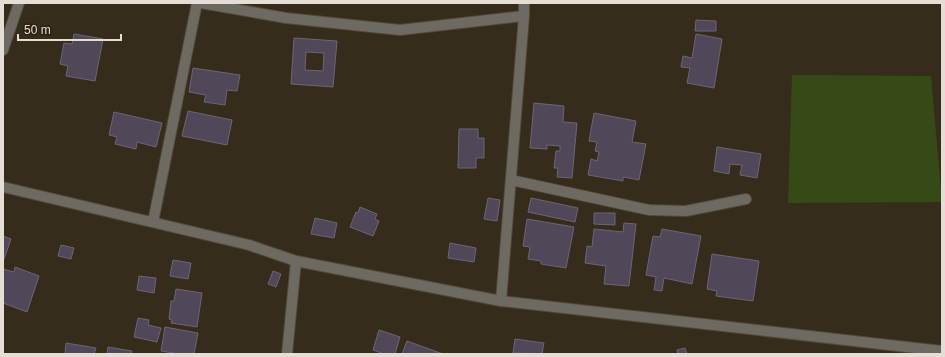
<svg xmlns="http://www.w3.org/2000/svg" width="945" height="357" viewBox="0 0 945 357" font-family="Helvetica,sans-serif">
  <style>
    .green { fill: #364a17 }
    .building { fill: #504759; stroke: #6d6476; fill-rule: evenodd }
    .lines { fill: none; stroke-linecap: round; stroke-linejoin: round }
    .street-casing { stroke: #524839; stroke-width: 12 }
    .street { stroke: #6d6a61; stroke-width: 10 }
  </style>
  <rect width="100%" height="100%" fill="#362c1c"/>
  <polygon class="green" points="792,75 931,76 942,202 788,203"/>
  <g class="building">
    <polygon points="696,20 716,21 716,31 695,31"/>
    <polygon points="74,34 103,39 95,81 66,76 68,66 60,64 64,43 72,44"/>
    <polygon points="696,34 722,39 714,88 687,83 690,68 681,67 683,56 692,58"/>
    <path d="M294,38l43,3 -4,46 -42,-3zM306,52l18,1 -1,18 -18,-1z"/>
    <polygon points="193,68 240,75 237,91 227,90 225,105 204,102 206,95 189,92"/>
    <polygon points="534,103 564,106 563,122 577,123 572,178 557,177 558,168 554,168 556,151 560,151 560,146 547,145 547,149 530,148"/>
    <polygon points="188,111 232,120 227,145 182,136"/>
    <polygon points="114,112 162,123 156,147 137,142 136,149 115,144 117,137 109,135"/>
    <polygon points="594,113 636,121 632,142 646,144 639,180 623,177 623,181 588,175 591,159 597,161 599,152 595,151 597,142 589,141"/>
    <polygon points="459,129 478,129 478,138 484,138 484,158 476,158 476,168 458,168"/>
    <polygon points="717,147 761,154 757,178 740,175 742,165 730,164 729,174 714,171"/>
    <polygon points="488,198 500,200 497,221 484,219"/>
    <polygon points="531,198 578,208 575,222 528,212"/>
    <polygon points="360,207 377,214 375,219 379,221 373,236 350,227 356,212 358,213"/>
    <polygon points="594,213 615,213 615,225 594,224"/>
    <polygon points="315,218 337,223 334,238 311,234"/>
    <polygon points="527,219 574,227 566,268 541,264 541,261 528,259 530,247 523,246"/>
    <polygon points="624,223 636,224 629,286 604,284 606,266 585,263 587,246 592,247 594,229 623,232"/>
    <polygon points="662,229 701,236 692,284 664,278 662,291 654,290 656,277 646,275 653,236 660,237"/>
    <polygon points="3,236 11,239 3,262"/>
    <polygon points="450,243 476,248 474,262 448,258"/>
    <polygon points="61,245 74,248 71,259 58,256"/>
    <polygon points="712,254 759,261 753,301 716,296 717,291 707,289"/>
    <polygon points="173,260 191,263 188,279 170,276"/>
    <polygon points="15,267 39,276 27,312 3,303 3,269 14,272"/>
    <polygon points="273,271 281,274 276,287 268,284"/>
    <polygon points="139,276 156,278 154,293 137,290"/>
    <polygon points="176,289 202,293 197,327 171,323 172,320 169,319 171,301 174,301"/>
    <polygon points="138,318 149,320 148,325 161,328 157,342 134,337"/>
    <polygon points="165,327 198,333 194,354 179,354 161,351"/>
    <polygon points="379,330 400,337 395,354 384,354 373,350"/>
    <polygon points="515,339 544,343 542,354 513,353"/>
    <polygon points="407,341 443,354 402,354"/>
    <polygon points="66,343 96,348 94,354 65,354"/>
    <polygon points="108,347 132,351 131,354 107,354"/>
    <polygon points="685,348 687,354 678,354 677,350"/>
  </g>
  <g class="lines">
    <g class="street-casing">
      <g id="street">
        <polyline points="201,3 286,18 400,30 524,16"/>
        <polyline points="3,50 19,3"/>
        <polyline points="511,180 649,210 686,211 746,199"/>
        <polyline points="3,187 249,245 296,261 501,301 942,351"/>
        <polyline points="153,222 197,3"/>
        <polyline points="501,301 524,16 524,3"/>
        <polyline points="287,354 296,261"/>
      </g>
    </g>
    <use href="#street" class="street"/>
  </g>
  <rect width="945" height="357" fill="none" stroke="#e5ded4" stroke-width="8"/>
  <path d="M18 34v6h103v-6" fill="none" stroke="#e5ded4" stroke-width="2"/>
  <text x="24" y="34" font-size="12" fill="#e5ded4" stroke="#2c2213" stroke-width="3" paint-order="stroke">50 m</text>
</svg>
